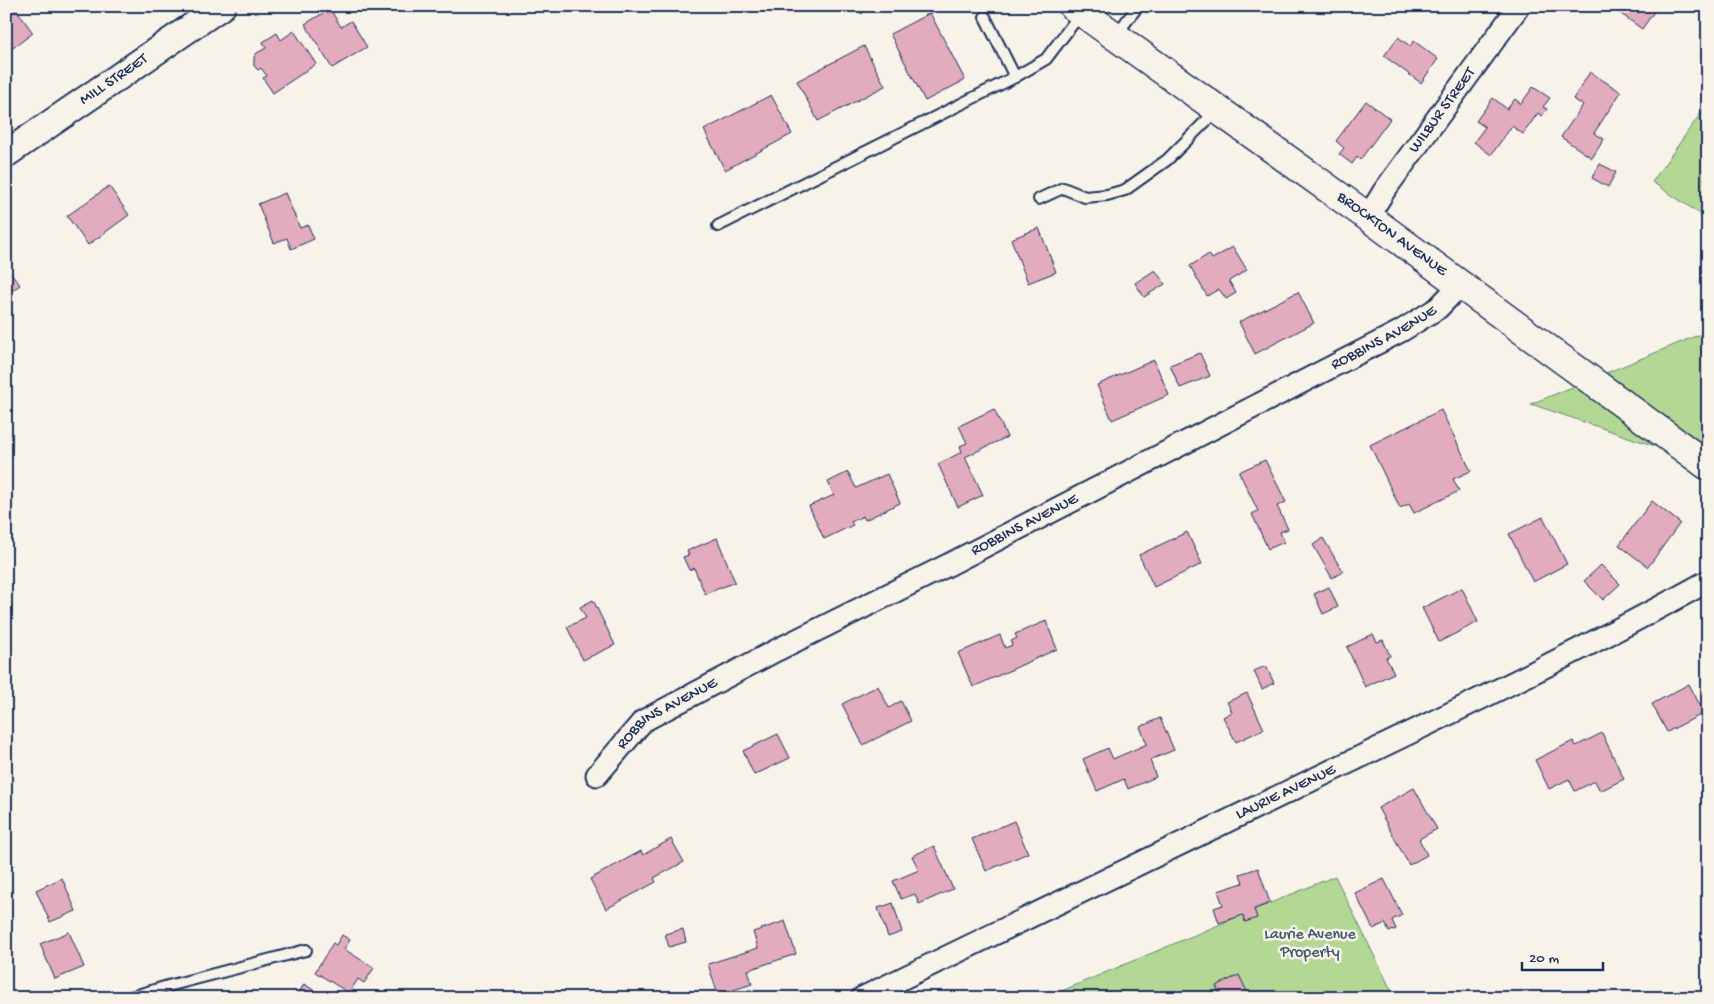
<svg xmlns="http://www.w3.org/2000/svg" width="1714" height="1004" viewBox="0 0 1714 1004" font-family="'Gochi Hand',sans-serif">
  <style>
    .green { fill: #b2d894; stroke: #668479 }
    .building { fill: #e3abbe; stroke: #1b2f5e }
    .lines { fill: none; stroke-linecap: round; stroke-linejoin: round }
    .service-casing { stroke: #1b2f5e; stroke-width: 14 }
    .minor-casing { stroke: #1b2f5e; stroke-width: 25 }
    .tertiary-casing { stroke: #1b2f5e; stroke-width: 30 }
    .secondary-casing { stroke: #1b2f5e; stroke-width: 31 }
    .service { stroke: #f7f3e8; stroke-width: 10 }
    .minor { stroke: #f7f3e8; stroke-width: 21 }
    .tertiary { stroke: #f7f3e8; stroke-width: 26 }
    .secondary { stroke: #f7f3e8; stroke-width: 28 }
    .labels { text-anchor: middle; dominant-baseline: central; stroke-width: 5; stroke-linejoin: round; paint-order: stroke }
    .street-label { font-size: 16px; fill: #1b2f5e; stroke: #f7f3e8 }
    .park-label { font-size: 16px; fill: #41596c; stroke: #f7f3e8 }
  </style>
  <rect width="100%" height="100%" fill="#f7f3e8"/>
  <filter id="ink" filterUnits="userSpaceOnUse"><feTurbulence type="fractalNoise" baseFrequency=".02" numOctaves="2"/><feDisplacementMap in="SourceGraphic" scale="10" xChannelSelector="R" yChannelSelector="G"/><feConvolveMatrix kernelMatrix="1 2 1 2 8 2 1 2 1" color-interpolation-filters="sRGB"/></filter>
  <g filter="url(#ink)">
    <g class="green">
      <polygon points="1708,103 1708,219 1652,182"/>
      <polygon points="1708,331 1708,464 1531,404"/>
      <polygon points="1335,876 1395,998 1045,998"/>
    </g>
    <g class="building">
      <polygon points="10,6 14,6 33,33 6,53 6,9"/>
      <polygon points="852,6 867,6 862,14"/>
      <polygon points="1610,6 1658,6 1642,29"/>
      <polygon points="330,9 341,27 351,21 367,47 332,68 305,24"/>
      <polygon points="930,13 965,80 925,101 890,34"/>
      <polygon points="294,31 316,64 273,93 263,78 267,76 261,68 258,70 254,66 254,57 257,53 266,48 263,42 277,33 281,40"/>
      <polygon points="1398,37 1410,46 1414,41 1438,59 1421,83 1384,56"/>
      <polygon points="864,46 885,86 818,121 797,81"/>
      <polygon points="1590,72 1621,92 1594,133 1604,139 1592,158 1561,137 1583,105 1573,99"/>
      <polygon points="1533,87 1550,98 1543,107 1547,109 1542,116 1538,113 1523,134 1512,126 1491,155 1474,142 1485,127 1476,121 1493,98 1507,109 1515,99 1521,104"/>
      <polygon points="771,95 792,134 725,170 704,130"/>
      <polygon points="1366,101 1390,119 1360,160 1357,157 1352,164 1339,154 1344,148 1336,141"/>
      <polygon points="1600,164 1616,172 1608,187 1592,178"/>
      <polygon points="109,186 129,215 88,245 67,216"/>
      <polygon points="285,193 300,228 308,225 314,239 291,249 287,238 274,243 258,204"/>
      <polygon points="1039,228 1056,272 1028,283 1011,239"/>
      <polygon points="1233,247 1247,270 1229,281 1236,293 1226,299 1219,289 1207,296 1190,266 1209,254 1212,259"/>
      <polygon points="6,266 20,285 6,295"/>
      <polygon points="1155,270 1165,284 1144,297 1135,283"/>
      <polygon points="1298,292 1314,323 1255,354 1239,322"/>
      <polygon points="1200,353 1210,376 1180,388 1170,365"/>
      <polygon points="1154,360 1169,395 1112,420 1097,385"/>
      <polygon points="994,409 1007,437 965,457 983,495 958,507 938,464 962,452 960,446 967,443 959,426"/>
      <polygon points="1441,410 1471,471 1453,479 1459,491 1414,513 1409,504 1400,508 1370,445"/>
      <polygon points="1265,460 1286,502 1277,506 1288,529 1280,532 1284,542 1268,549 1252,514 1258,511 1239,472"/>
      <polygon points="848,472 856,488 887,474 900,503 865,520 863,516 851,522 853,525 824,539 809,506 834,495 828,482"/>
      <polygon points="1652,501 1680,523 1648,567 1619,545"/>
      <polygon points="1543,517 1567,564 1533,582 1509,534"/>
      <polygon points="1187,532 1202,564 1154,587 1139,555"/>
      <polygon points="717,538 735,582 705,594 694,568 689,570 683,557 689,555 687,551"/>
      <polygon points="1323,538 1343,572 1332,578 1313,545"/>
      <polygon points="1601,565 1620,584 1603,600 1584,581"/>
      <polygon points="1329,587 1338,607 1323,614 1314,594"/>
      <polygon points="1462,588 1478,622 1439,642 1422,608"/>
      <polygon points="593,600 615,645 583,660 567,627 586,618 580,607"/>
      <polygon points="1046,621 1057,649 973,687 958,653 1000,635 1005,648 1012,645 1011,641 1017,638 1015,634"/>
      <polygon points="1373,634 1377,642 1383,640 1390,656 1386,658 1394,673 1365,687 1347,647"/>
      <polygon points="1266,666 1274,683 1262,689 1254,671"/>
      <polygon points="1689,684 1704,713 1667,732 1652,704"/>
      <polygon points="878,686 889,708 901,701 911,721 863,745 842,704"/>
      <polygon points="1247,693 1264,729 1236,742 1223,717 1232,712 1227,702"/>
      <polygon points="1160,718 1174,750 1150,760 1156,777 1128,789 1124,779 1097,791 1083,759 1108,748 1113,759 1147,744 1140,727"/>
      <polygon points="1602,733 1624,779 1600,791 1595,781 1575,791 1569,779 1549,789 1535,760 1573,741 1576,746"/>
      <polygon points="778,734 790,758 754,775 743,751"/>
      <polygon points="1414,788 1437,829 1419,839 1427,855 1409,865 1378,808"/>
      <polygon points="1014,821 1028,853 986,871 972,839"/>
      <polygon points="671,839 684,862 654,878 656,882 606,909 590,879 641,851 643,855"/>
      <polygon points="934,846 953,889 919,904 915,894 901,899 893,881 919,870 912,856"/>
      <polygon points="1258,868 1270,903 1254,909 1257,918 1245,922 1243,915 1219,923 1214,908 1223,905 1218,891 1243,883 1240,874"/>
      <polygon points="62,878 76,911 50,922 36,890"/>
      <polygon points="1384,879 1402,915 1392,920 1396,929 1389,932 1385,923 1373,929 1355,893"/>
      <polygon points="893,903 902,932 888,937 878,908"/>
      <polygon points="785,921 796,954 748,970 752,984 718,995 708,964 758,948 753,932"/>
      <polygon points="683,929 686,942 669,947 665,934"/>
      <polygon points="69,932 84,967 55,979 40,944"/>
      <polygon points="342,935 350,940 344,949 374,968 364,983 358,979 349,993 315,972 333,943 336,945"/>
      <polygon points="1239,975 1250,998 1222,998 1216,986"/>
      <polygon points="304,984 326,998 296,998"/>
    </g>
    <g class="lines">
      <g class="service-casing">
        <g id="service">
          <polyline points="985,17 1015,77"/>
          <polyline points="1116,35 1138,6"/>
          <polyline points="1039,199 1063,188 1085,197 1107,195 1125,190 1167,160 1217,110"/>
          <polyline points="718,226 1015,77 1046,59 1081,13"/>
          <polyline points="127,998 168,986 306,950"/>
        </g>
      </g>
      <g class="minor-casing">
        <g id="minor">
          <path id="s1" d="M1368,217l16,-26 135,-185"/>
          <path id="s2" d="M597,775l46,-54 134,-71 173,-86 451,-233 37,-23 23,-24"/>
          <path id="s3" d="M862,998c148,-73 298,-145 448,-217 133,-64 268,-128 398,-200"/>
        </g>
      </g>
      <g class="tertiary-casing">
        <g id="tertiary">
          <path id="s4" d="M6,154l216,-148"/>
        </g>
      </g>
      <g class="secondary-casing">
        <g id="secondary">
          <path id="s5" d="M1073,6l295,211 340,249"/>
        </g>
      </g>
      <use href="#service" class="service"/>
      <use href="#minor" class="minor"/>
      <use href="#tertiary" class="tertiary"/>
      <use href="#secondary" class="secondary"/>
    </g>
  </g>
  <g class="labels">
    <g class="street-label">
      <text stroke="none"><textPath href="#s4" startOffset="131">MILL STREET</textPath></text>
      <text stroke="none"><textPath href="#s1" startOffset="130">WILBUR STREET</textPath></text>
      <text stroke="none"><textPath href="#s5" startOffset="392">BROCKTON AVENUE</textPath></text>
      <text stroke="none"><textPath href="#s2" startOffset="905">ROBBINS AVENUE</textPath></text>
      <text stroke="none"><textPath href="#s2" startOffset="500">ROBBINS AVENUE</textPath></text>
      <text stroke="none"><textPath href="#s2" startOffset="95">ROBBINS AVENUE</textPath></text>
      <text stroke="none"><textPath href="#s3" startOffset="471">LAURIE AVENUE</textPath></text>
    </g>
    <g class="park-label">
      <text x="1310" y="935">Laurie Avenue<tspan x="1310" dy="18">Property</tspan></text>
    </g>
  </g>
  <rect width="1714" height="1004" fill="none" stroke="#f7f3e8" stroke-width="25"/>
  <rect x="12" y="12" width="1689" height="979" fill="none" stroke="#1b2f5e" stroke-width="2" filter="url(#ink)"/>
  <path d="M1522 962v8h81v-8" fill="none" stroke="#1b2f5e" stroke-width="2.5"/>
  <text x="1529" y="962" font-size="15" fill="#1b2f5e" stroke="#f7f3e8" stroke-width="4" paint-order="stroke">20 m</text>
</svg>
